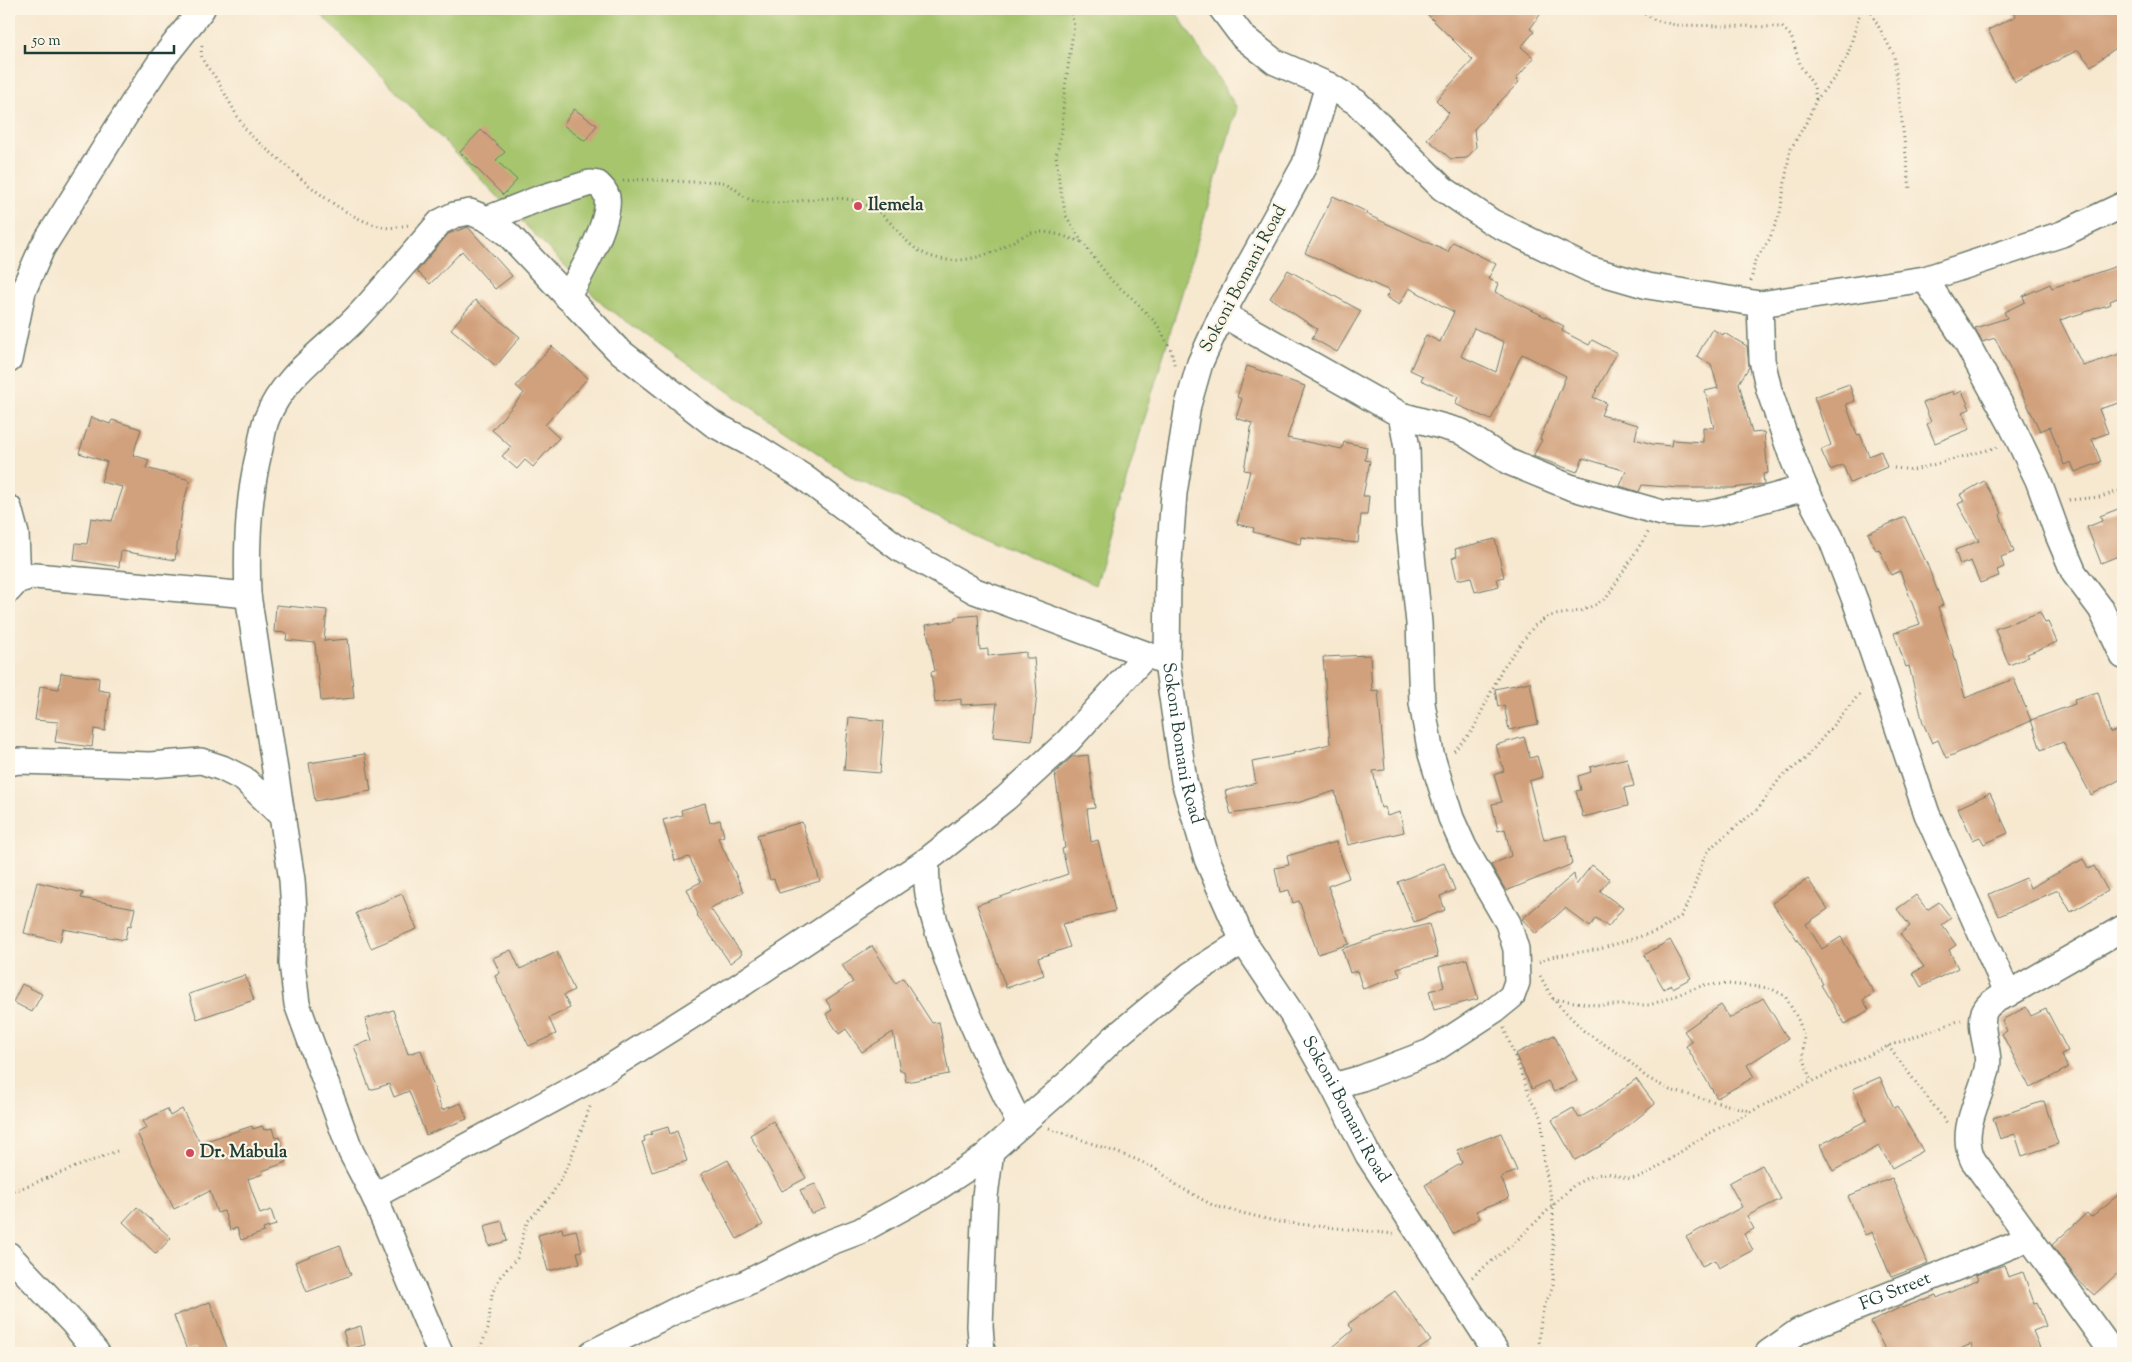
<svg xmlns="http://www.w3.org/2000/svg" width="2132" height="1362" viewBox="0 0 2132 1362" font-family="'Sorts Mill Goudy',serif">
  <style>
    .green { fill: #a6c56d; stroke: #628150 }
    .building { fill: #d1a07c; fill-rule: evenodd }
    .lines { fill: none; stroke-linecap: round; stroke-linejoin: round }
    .minor-casing { stroke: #6b796b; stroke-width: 28 }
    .path { stroke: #6b796b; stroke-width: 3; stroke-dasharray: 1 4; stroke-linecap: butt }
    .minor { stroke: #fff; stroke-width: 25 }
    .poi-dot { fill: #d1495b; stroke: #fcf5e5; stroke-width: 2 }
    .labels { text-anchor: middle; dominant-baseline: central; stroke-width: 4.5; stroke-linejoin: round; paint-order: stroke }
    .poi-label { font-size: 18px; font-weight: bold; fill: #1f3d34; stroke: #fcf5e5; text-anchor: start }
    .street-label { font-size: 18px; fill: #1f3d34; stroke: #fcf5e5 }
  </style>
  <rect width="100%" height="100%" fill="#fcf5e5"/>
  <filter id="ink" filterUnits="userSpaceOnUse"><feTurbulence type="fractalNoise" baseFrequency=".02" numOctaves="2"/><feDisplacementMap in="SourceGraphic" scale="10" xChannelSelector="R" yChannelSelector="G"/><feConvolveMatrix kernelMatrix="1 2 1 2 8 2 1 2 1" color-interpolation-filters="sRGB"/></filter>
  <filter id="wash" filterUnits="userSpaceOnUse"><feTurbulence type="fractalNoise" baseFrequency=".0096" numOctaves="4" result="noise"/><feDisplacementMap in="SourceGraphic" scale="20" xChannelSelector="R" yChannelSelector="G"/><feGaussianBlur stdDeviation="1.12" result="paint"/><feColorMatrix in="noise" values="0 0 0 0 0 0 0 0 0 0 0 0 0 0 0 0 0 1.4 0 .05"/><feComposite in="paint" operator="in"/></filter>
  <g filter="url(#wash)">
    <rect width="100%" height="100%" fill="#f7e8d0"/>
    <polygon class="green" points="316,9 1174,9 1237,108 1095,585 855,479 603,305"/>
    <g id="blocks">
      <g class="building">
        <polygon points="1422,9 1544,9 1530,29 1534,32 1521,47 1534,58 1516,79 1519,82 1474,129 1476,147 1467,158 1451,159 1427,139 1449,113 1436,100 1473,60"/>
        <polygon points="2012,9 2123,9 2123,43 2091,66 2078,50 2015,82 1988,30 2016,16"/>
        <polygon points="574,109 597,125 585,141 563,125"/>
        <polygon points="481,130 505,152 496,160 517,180 503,195 460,152"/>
        <path d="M1333,196l34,16 -1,2 82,38 5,-10 43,22 -8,15 10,4 -3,9 69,34 -2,5 27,14 3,-5 25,13 -24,44 13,6 -5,12 37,10 -3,14 17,5 19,2 1,-6 31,2v-15l11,1 -9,-37 13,-3 -7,-24 -14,-8 15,-27 11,6 1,-2 23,13 2,21 -10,16 13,50 12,-1 4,41 -5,1 1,10 -31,4h-54l-37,-3 -3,7 -19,-6 6,-15 -43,-13 -6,14 -44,-16 9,-16 -2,-1 26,-63 -44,-22 -31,66 -36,-16 3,-7 -37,-17 2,-4 -13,-6 16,-35 14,7 14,-30 -45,-24 -10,17 -13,-8 4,-6 -85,-38zM1474,328l30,14 -8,30 -35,-16z"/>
        <polygon points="468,227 512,276 495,289 462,251 430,284 417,271 448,234"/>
        <polygon points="2123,264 2123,296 2110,301 2111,304 2060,320 2083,366 2123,353 2123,402 2099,409 2108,433 2092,439 2101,462 2075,472 2071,462 2064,465 2050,427 2040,431 1995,338 1982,342 1975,328 2007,318 2004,312 2025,302 2023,296 2050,284 2052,288"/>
        <polygon points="1288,270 1361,311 1337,352 1312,338 1317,329 1270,298"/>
        <polygon points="475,300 520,337 496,366 451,329"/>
        <polygon points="552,346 588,378 545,425 559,438 533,467 525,460 517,469 502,456 511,447 492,430 524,393 516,386"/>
        <polygon points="1247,366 1305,386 1287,438 1342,449 1344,442 1367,447 1365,460 1370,461 1363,496 1369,496 1367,515 1361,515 1358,543 1301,537 1300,544 1253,532 1254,528 1237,524 1250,471 1244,470 1252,423 1236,418 1242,399 1237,397"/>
        <polygon points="1849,384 1855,401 1846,404 1857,435 1860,434 1869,456 1881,451 1887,467 1850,483 1843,465 1830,470 1821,450 1831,445 1814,397"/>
        <polygon points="1953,391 1954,395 1962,391 1970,409 1963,412 1970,429 1935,443 1927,424 1931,422 1923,403"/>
        <polygon points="91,417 110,424 112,420 141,429 133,455 149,460 146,468 190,480 183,505 175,560 121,551 119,567 74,560 76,543 87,544 91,518 112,521 123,487 101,482 107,462 79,453"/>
        <polygon points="1984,481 2002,513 2000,515 2014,552 2001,557 2004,567 1997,570 1999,576 1980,583 1971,561 1960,565 1955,550 1979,541 1958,504 1964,501 1960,495"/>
        <polygon points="2123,507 2123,554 2101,563 2087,527 2102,521 2100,516"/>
        <polygon points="1905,517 1927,564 1943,605 1938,607 1955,658 1965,698 2014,679 2031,721 1946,758 1938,740 1932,743 1923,723 1909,666 1906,667 1894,633 1920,624 1900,571 1891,575 1879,549 1876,550 1868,533"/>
        <polygon points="1495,539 1504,577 1497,579 1499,586 1475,592 1471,577 1457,580 1452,558 1457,556 1455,549"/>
        <polygon points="276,605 327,610 324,641 348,639 354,698 321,701 315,643 286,640 287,633 274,632"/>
        <polygon points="2040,612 2045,623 2048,622 2057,642 2027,654 2029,657 2009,665 1995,629"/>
        <polygon points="978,615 980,650 988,649 988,656 1026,652 1026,658 1034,658 1037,693 1032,741 993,737 997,703 961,705 961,699 935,703 931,672 935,671 926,625 955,620 955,617"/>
        <polygon points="1370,655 1372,691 1378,690 1385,770 1373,771 1381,808 1385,807 1387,816 1400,812 1404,832 1348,845 1335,791 1297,803 1231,814 1225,791 1256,783 1252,762 1294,754 1293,753 1330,744 1323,657"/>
        <polygon points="61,673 99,678 98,690 110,692 105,731 94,729 92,747 55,742 58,722 35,720 40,686 59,689"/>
        <polygon points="1530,682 1538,724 1509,730 1504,705 1498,707 1495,689"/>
        <polygon points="2098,692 2110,733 2123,728 2123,778 2091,795 2063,742 2041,750 2031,720 2075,704 2074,699"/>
        <polygon points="849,717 884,721 880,773 844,770"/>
        <polygon points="1524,737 1530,758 1537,756 1543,777 1529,781 1544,840 1566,835 1572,864 1506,891 1491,865 1511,856 1505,829 1498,831 1492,804 1502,802 1494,775 1504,771 1496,745"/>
        <polygon points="365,754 371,791 315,801 309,763"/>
        <polygon points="1088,755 1095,808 1087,809 1091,842 1098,840 1115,911 1062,924 1070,947 1038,958 1044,975 1006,988 977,905 1068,874 1062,849 1065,848 1055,773 1072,757"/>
        <polygon points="1627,758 1634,786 1624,788 1628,806 1583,817 1576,791 1581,790 1578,776 1591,772 1590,767"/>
        <polygon points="1990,793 2008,833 1984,844 1980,837 1973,840 1958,808"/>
        <polygon points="705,803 710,823 720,820 724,836 718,838 744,892 710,908 742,954 730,963 697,915 698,914 687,889 701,882 689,857 675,861 663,820 682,815 681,810"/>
        <polygon points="802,822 820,881 779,893 774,879 770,880 757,835"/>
        <polygon points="1336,842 1349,878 1328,886 1349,944 1318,954 1299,901 1293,903 1289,890 1280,892 1275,868 1289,865 1287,856"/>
        <polygon points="2083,859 2088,869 2094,866 2108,891 2071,912 2058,890 1999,916 1989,894 2026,878 2030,888"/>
        <polygon points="1444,863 1455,890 1440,896 1445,910 1414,922 1398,882"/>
        <polygon points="1592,865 1610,879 1600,891 1623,908 1608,927 1596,918 1590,927 1565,908 1536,934 1522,919 1574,874 1576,885"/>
        <polygon points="1808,879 1828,909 1806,924 1822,949 1841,937 1874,993 1863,1000 1869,1010 1845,1024 1821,985 1823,984 1802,947 1772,903"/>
        <polygon points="37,882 83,893 81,898 135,908 131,926 128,925 125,940 63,929 60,942 24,933"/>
        <polygon points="402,894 417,929 371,948 356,913"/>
        <polygon points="1916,895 1927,910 1939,902 1951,918 1942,925 1956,945 1949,950 1958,968 1921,987 1913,973 1924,967 1900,934 1910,926 1897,909"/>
        <polygon points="1429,924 1438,957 1397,968 1400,976 1363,989 1357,971 1350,973 1342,949 1380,936"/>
        <polygon points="1670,940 1691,978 1673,988 1671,985 1664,989 1644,955"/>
        <polygon points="872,946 896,983 903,978 932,1023 939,1022 949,1074 906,1082 904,1071 900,1071 893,1032 862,1052 846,1029 839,1034 826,1014 832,1010 826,1000 853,982 842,965"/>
        <polygon points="511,950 520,969 557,952 574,990 564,995 570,1008 549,1018 556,1034 529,1046 495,976 500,973 493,958"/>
        <polygon points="1467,959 1478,999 1434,1010 1429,991 1444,987 1439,967"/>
        <polygon points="245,975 254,1000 197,1019 189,994"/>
        <polygon points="22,984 42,994 32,1012 13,1002"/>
        <polygon points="1763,998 1788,1039 1747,1065 1754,1077 1717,1098 1686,1046 1692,1042 1684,1031 1721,1005 1730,1018"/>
        <polygon points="2026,1007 2031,1016 2046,1009 2068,1051 2061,1054 2068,1068 2030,1088 2002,1034 2007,1031 2002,1020"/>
        <polygon points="393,1010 408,1054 421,1050 442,1110 461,1103 467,1119 426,1135 409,1091 394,1097 389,1084 370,1090 354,1046 372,1040 365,1019"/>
        <polygon points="1554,1035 1577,1081 1554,1092 1548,1081 1532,1089 1515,1054"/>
        <polygon points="1880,1077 1894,1108 1897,1106 1923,1151 1892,1168 1879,1146 1833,1171 1820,1145 1867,1120 1853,1089"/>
        <polygon points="1636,1079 1655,1104 1608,1142 1575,1160 1552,1120 1573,1108 1579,1118 1602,1105"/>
        <polygon points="2044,1101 2058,1144 2022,1156 2015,1134 2000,1139 1993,1118"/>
        <polygon points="167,1109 170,1116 182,1109 200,1143 252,1126 253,1129 262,1126 264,1130 272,1128 275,1138 279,1137 287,1162 262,1171 263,1174 248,1179 260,1214 271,1210 276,1225 263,1229 264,1232 241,1240 237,1228 230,1230 224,1211 217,1213 210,1191 174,1209 137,1133 147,1128 143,1121"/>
        <polygon points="773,1121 806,1178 782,1191 750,1135"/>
        <polygon points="668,1127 670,1134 677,1131 687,1161 652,1172 642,1142 645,1141 644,1137 652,1134 651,1132"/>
        <polygon points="1501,1133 1517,1171 1501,1177 1509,1198 1476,1211 1480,1218 1453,1234 1425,1185 1462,1163 1457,1150"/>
        <polygon points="728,1160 763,1225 737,1239 701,1174"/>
        <polygon points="1762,1165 1781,1199 1747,1216 1754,1229 1744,1234 1753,1250 1719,1268 1715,1260 1702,1266 1686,1237 1742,1207 1729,1183"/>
        <polygon points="1892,1178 1928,1263 1891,1277 1872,1232 1865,1235 1848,1196"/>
        <polygon points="815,1184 826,1208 811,1214 800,1190"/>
        <polygon points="2123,1191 2123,1268 2094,1295 2077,1279 2052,1245 2087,1213 2091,1217"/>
        <polygon points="137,1207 171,1238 156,1254 123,1222"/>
        <polygon points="502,1221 507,1241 489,1246 484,1226"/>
        <polygon points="562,1228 563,1233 576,1230 582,1251 577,1252 580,1263 548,1271 538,1235"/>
        <polygon points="340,1245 351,1275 307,1292 295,1262"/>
        <polygon points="2004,1265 2008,1277 2023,1272 2034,1303 2037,1302 2046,1326 2033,1331 2042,1353 1975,1353 1971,1344 1952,1353 1887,1353 1871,1322 1901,1307 1902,1308 1936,1295 1937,1298 1978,1280 1976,1275"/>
        <polygon points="1395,1291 1431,1341 1414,1353 1326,1353 1353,1330 1348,1324"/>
        <polygon points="210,1302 227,1348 212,1353 198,1353 196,1347 187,1350 174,1316"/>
        <polygon points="361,1326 365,1345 348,1349 343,1331"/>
      </g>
    </g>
  </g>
  <g filter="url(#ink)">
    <use href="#blocks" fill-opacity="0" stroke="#6b796b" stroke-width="1"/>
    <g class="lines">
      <g class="minor-casing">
        <g id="minor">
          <polyline points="1222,9 1243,37 1275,62 1328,85 1356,102 1442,188 1492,222 1589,269 1648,286 1760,304 1925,279 2062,234 2123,205"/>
          <path id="s1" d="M1328,85l-23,79 -83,150 -22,49 -12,42 -14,88 -6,83 -1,86 17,119 23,78 36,82 49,73 41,72 35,69 129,198"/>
          <path d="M487,219l51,-20 52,-16 8,1c4,4 8,8 9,13 4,25 -27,79 -40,100"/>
          <polyline points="1925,279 1965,340 2012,426 2038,480 2058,535 2074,573 2101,609 2123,656"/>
          <polyline points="1760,304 1762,360 1769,390 1791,454 1805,488 1831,538 1856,603 1927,814 2008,994"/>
          <polyline points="1222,314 1401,415 1462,432 1509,462 1570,487 1662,513 1696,515 1718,512 1805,488"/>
          <polyline points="9,360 23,291 42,248 135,100 161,61 202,9"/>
          <polyline points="9,508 16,534 18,580"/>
          <polyline points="9,590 18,580 35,576 248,595"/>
          <polyline points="9,763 18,761 150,765 201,761 222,768 244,779 283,817"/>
          <path d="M926,861c1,12 0,26 3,38 19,79 56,154 91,226"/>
          <polyline points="1333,1086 1362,1078 1430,1052 1496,1009 1512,996 1517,982 1516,949 1508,923 1464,847 1451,818 1431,754 1422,703 1419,623 1409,526 1407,448 1401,415"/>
          <polyline points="374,1196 593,1078 742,984 926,861 1006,798 1068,741 1146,655"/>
          <polyline points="9,1255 73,1323 97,1353"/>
          <path d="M440,1353l-66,-157 -23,-44 -54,-148 -5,-41 2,-53 -2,-30 -44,-285c-2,-50 0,-99 12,-147 2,-10 3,-21 7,-30 17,-44 62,-70 93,-104 27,-29 53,-61 80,-92l14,-7 16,-3 17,7 22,16 108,114 96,75 40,21 49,31 98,73 75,42 192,71"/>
          <polyline points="592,1353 677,1310 744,1284 818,1247 860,1231 931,1192 983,1158 1067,1084 1114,1038 1190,975 1243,941"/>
          <polyline points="982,1353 980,1326 985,1196 991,1151"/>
          <path id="s2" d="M1768,1353l31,-22 229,-92"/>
          <path d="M2113,1353l-140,-193c-15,-31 8,-61 14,-91 4,-18 -9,-39 -3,-57 4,-10 15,-14 24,-18l115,-66"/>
        </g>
      </g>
      <g class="path">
        <polyline points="1070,9 1074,25 1064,95 1062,130 1056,155 1059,181 1066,216 1082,242 1112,281 1133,299 1157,324 1171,350 1175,367"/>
        <polyline points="1636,9 1655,20 1675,25 1782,27 1791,36 1801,67 1814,86 1816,100"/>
        <polyline points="1869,9 1894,55 1910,189"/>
        <path d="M202,46c-4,17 9,22 16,36 10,16 18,34 29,49 10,12 23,20 34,30 27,24 65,58 102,66 8,2 18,-1 26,-2"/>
        <path d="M623,181c23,-3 45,0 68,1 11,0 24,-2 34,1 11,4 17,15 29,18 39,8 78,-14 115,5 30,15 33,46 72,53 18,4 41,-2 59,-10 12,-6 24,-16 37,-17 15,-1 31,6 45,10"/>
        <polyline points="1751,281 1755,261 1769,240 1780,213 1790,150 1807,121 1816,100 1836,76 1848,54 1861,9"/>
        <polyline points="1894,468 1914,470 1998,447"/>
        <polyline points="2069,500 2100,497 2123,490"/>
        <polyline points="1454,751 1473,730 1502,669 1534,626 1549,616 1581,611 1597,604 1607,597 1649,531"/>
        <polyline points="1539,962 1550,957 1600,949 1642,936 1662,929 1681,916 1690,899 1705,855 1715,844 1759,808 1780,778 1804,760 1862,691"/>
        <polyline points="1540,976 1553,999 1584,1031 1627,1059 1646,1077 1670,1090 1750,1111"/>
        <polyline points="1553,999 1596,1005 1650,1005 1704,985 1728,984 1770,988 1785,996 1799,1021 1804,1038 1803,1055 1811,1082"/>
        <polyline points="1504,1028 1532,1102 1542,1118 1544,1161 1553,1208 1553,1286 1544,1306 1540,1326 1539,1341 1541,1353"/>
        <polyline points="1888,1046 1947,1123"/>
        <polyline points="1049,1128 1135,1159 1155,1168 1178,1186 1214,1206 1279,1222 1394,1234"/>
        <polyline points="9,1193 117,1151"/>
        <polyline points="1472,1277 1512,1245 1574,1185 1591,1176 1607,1173 1631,1179 1646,1175 1706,1135 1789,1092 1888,1046 1961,1020"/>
        <polyline points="478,1353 488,1329 492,1294 500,1277 517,1258 527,1222 551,1196 568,1166 591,1104"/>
      </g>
      <use href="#minor" class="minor"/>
    </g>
  </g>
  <g class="poi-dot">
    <circle cx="858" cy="206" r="5"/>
    <circle cx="190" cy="1153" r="5"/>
  </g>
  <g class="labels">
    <g class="poi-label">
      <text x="868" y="206">Ilemela</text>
      <text x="200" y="1153">Dr. Mabula</text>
    </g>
    <g class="street-label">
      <text transform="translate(1244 279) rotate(-62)">Sokoni Bomani Road</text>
      <text stroke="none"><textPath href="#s1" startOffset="692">Sokoni Bomani Road</textPath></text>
      <text stroke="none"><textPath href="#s1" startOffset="1098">Sokoni Bomani Road</textPath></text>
      <text stroke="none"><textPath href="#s2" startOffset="142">FG Street</textPath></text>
    </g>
  </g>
  <rect width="2132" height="1362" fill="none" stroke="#fcf5e5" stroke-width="30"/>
  <path d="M25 45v8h149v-8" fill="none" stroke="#1f3d34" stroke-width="2.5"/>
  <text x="32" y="45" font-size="15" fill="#1f3d34" stroke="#fcf5e5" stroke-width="4" paint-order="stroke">50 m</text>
</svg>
